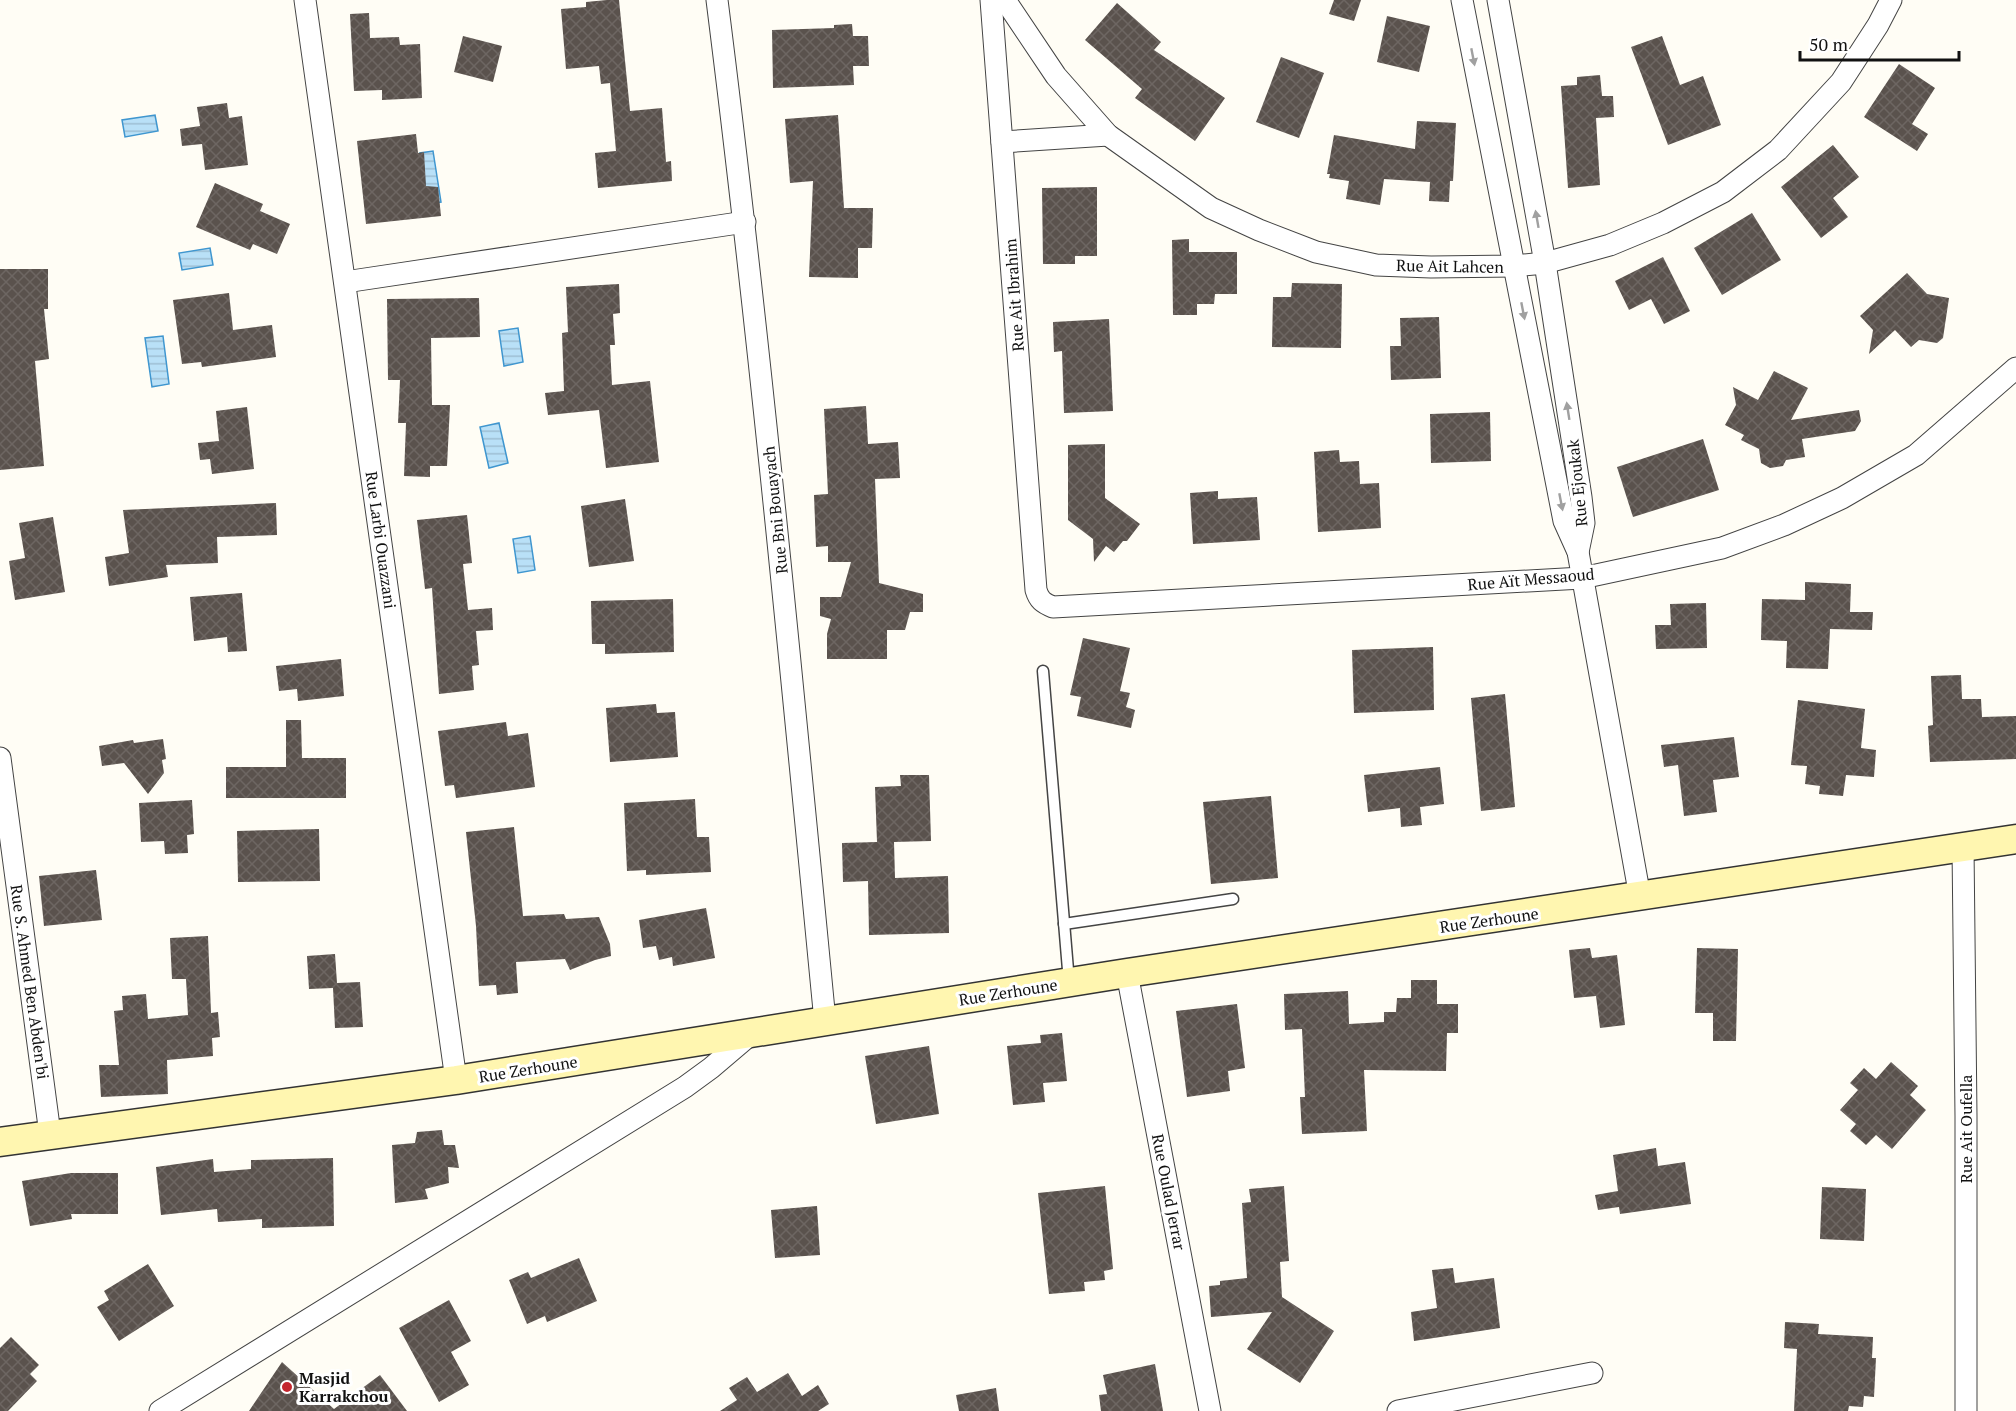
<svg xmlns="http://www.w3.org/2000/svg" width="2016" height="1411" viewBox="0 0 2016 1411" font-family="'PT Serif',serif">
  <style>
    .water { fill: url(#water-rules); stroke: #3f96cf; stroke-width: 1.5 }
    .building { fill: url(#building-cross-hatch) }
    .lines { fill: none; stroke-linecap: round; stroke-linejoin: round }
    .lane-casing { stroke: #444; stroke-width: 13 }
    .street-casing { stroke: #444; stroke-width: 23 }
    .secondary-casing { stroke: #333; stroke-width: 31 }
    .lane { stroke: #fff; stroke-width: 10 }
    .street { stroke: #fff; stroke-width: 21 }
    .secondary { stroke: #fff6b0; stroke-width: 28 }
    .oneway { fill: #a0a0a0 }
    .poi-dot { fill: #c4262e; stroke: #fff; stroke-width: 2 }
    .labels { text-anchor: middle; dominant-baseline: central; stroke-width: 6; stroke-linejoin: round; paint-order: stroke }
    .street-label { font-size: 16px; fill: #111; stroke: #fff }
    .poi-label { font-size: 16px; font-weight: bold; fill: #111; stroke: #fff; text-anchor: start }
  </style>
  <defs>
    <pattern id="water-rules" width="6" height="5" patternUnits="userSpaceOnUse" patternTransform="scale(1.5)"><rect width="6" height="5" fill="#b9e0f7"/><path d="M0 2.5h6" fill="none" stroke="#9ebfd3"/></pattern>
    <pattern id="building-cross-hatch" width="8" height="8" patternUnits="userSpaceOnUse" patternTransform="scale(1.5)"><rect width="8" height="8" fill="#5a524d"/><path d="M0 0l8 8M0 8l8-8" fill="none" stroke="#6d6662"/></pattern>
  </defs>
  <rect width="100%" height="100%" fill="#fffdf5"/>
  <g class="water">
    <polygon points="155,115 158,131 125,137 122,120"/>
    <polygon points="433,151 441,202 428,204 420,153"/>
    <polygon points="210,248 213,265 182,270 179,253"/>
    <polygon points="518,328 523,362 504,366 499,331"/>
    <polygon points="163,336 169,384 152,387 145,338"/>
    <polygon points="499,423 508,463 489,468 480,427"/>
    <polygon points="530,536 535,570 518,573 513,539"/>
  </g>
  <g class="building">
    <polygon points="607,0 619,0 630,111 662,108 666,162 671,161 672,181 598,188 595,153 616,151 610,83 601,84 599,66 566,69 561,9 586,7 586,2"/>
    <polygon points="1334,0 1361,0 1354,21 1329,14"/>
    <polygon points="1117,3 1161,42 1154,50 1225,98 1195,141 1135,98 1142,89 1085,40"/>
    <polygon points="369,13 370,38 399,37 400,45 420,44 422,98 382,100 382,90 354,91 350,14"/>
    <polygon points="1387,16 1430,26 1419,72 1377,62"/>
    <polygon points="852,24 853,36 868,36 869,66 853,66 854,85 773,88 772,30 834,28 834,25"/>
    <polygon points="463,36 502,46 493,82 454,72"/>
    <polygon points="1662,36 1680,85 1703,76 1721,125 1668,145 1631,47"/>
    <polygon points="1281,57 1324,73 1299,138 1256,122"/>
    <polygon points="1899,64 1935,88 1912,124 1928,134 1917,151 1864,117"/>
    <polygon points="1600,75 1602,96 1613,96 1614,117 1596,118 1600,185 1568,188 1561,86 1577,85 1577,77"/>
    <polygon points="227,103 229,118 242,116 248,165 205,170 202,144 182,146 180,129 200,126 197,107"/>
    <polygon points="838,115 844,208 873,208 872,248 858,248 858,278 809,277 813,181 790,183 785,119"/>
    <polygon points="1417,121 1456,123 1453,181 1450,181 1449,202 1429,201 1430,182 1384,179 1380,205 1346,199 1349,181 1329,178 1330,174 1327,174 1334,135 1415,149"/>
    <polygon points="416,134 418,153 424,152 426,186 438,187 441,216 366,224 357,141"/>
    <polygon points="1833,145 1859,177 1833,198 1848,217 1821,238 1781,187"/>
    <polygon points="215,183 263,204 260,211 290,224 277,254 253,244 250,250 196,227"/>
    <polygon points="1097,187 1097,256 1075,256 1075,264 1043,264 1042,188"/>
    <polygon points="1752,213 1781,260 1722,295 1694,248"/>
    <polygon points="1189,239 1189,252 1237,252 1237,294 1215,294 1214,304 1197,304 1197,315 1173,315 1172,240"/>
    <polygon points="1663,257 1690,311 1664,324 1651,299 1629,310 1615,281"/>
    <polygon points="0,269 48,269 48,309 44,309 49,359 35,361 44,466 0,470"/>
    <polygon points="1907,273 1927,294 1949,298 1943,338 1937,343 1919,340 1911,347 1895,330 1869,354 1873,330 1860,316"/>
    <polygon points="1292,283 1342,284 1341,348 1272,347 1273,297 1291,297"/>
    <polygon points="619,284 620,313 613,314 615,345 610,345 612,385 650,381 659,462 606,468 599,410 548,415 545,393 564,391 562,333 568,332 566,287"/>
    <polygon points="229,293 233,330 272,325 276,357 202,367 201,362 182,364 173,300"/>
    <polygon points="479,298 480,337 431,338 432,405 450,405 447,466 430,466 430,477 404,476 406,423 398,423 400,380 388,380 387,299"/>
    <polygon points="1439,317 1441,378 1391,380 1390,346 1401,346 1400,318"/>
    <polygon points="1109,319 1113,411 1064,413 1062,351 1054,352 1053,322"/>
    <polygon points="1774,371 1808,388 1791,420 1859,410 1861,421 1855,431 1802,439 1805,457 1786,460 1783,466 1770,468 1761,463 1759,449 1741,440 1744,435 1725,425 1736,405 1733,387 1758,400"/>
    <polygon points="866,406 868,444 898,442 900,478 875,479 879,583 923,594 923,612 910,612 905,630 887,630 887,659 827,659 827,634 831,619 820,616 820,597 841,597 851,562 828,562 828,546 816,547 814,495 828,494 824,409"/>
    <polygon points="247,407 254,469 212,474 210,459 200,460 198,443 219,441 216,411"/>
    <polygon points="1490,412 1491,461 1431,463 1430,414"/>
    <polygon points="1703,439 1719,490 1633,517 1617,467"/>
    <polygon points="1105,444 1105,498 1140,524 1127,541 1123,541 1114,552 1106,546 1094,562 1093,539 1068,520 1068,445"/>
    <polygon points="1339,450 1340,462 1359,461 1360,484 1379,483 1381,528 1318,532 1314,452"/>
    <polygon points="1218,491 1218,499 1257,497 1260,540 1193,544 1190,493"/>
    <polygon points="625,499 634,561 589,567 581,506"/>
    <polygon points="276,503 277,535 217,537 218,563 166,565 168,577 109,586 105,557 129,553 123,510"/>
    <polygon points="467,515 472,563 463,564 468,610 492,608 493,630 476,631 479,665 472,666 474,690 439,694 432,588 425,589 417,520"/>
    <polygon points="53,517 65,592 15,600 9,561 25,558 19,523"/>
    <polygon points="1805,582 1851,584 1850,612 1873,612 1872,630 1830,629 1828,669 1786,668 1787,641 1761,640 1762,599 1805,600"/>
    <polygon points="242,593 247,651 228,652 227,637 194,641 190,597"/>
    <polygon points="673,599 674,652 605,654 605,644 592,644 591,601"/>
    <polygon points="1706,603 1707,648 1656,649 1655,625 1671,625 1670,604"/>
    <polygon points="1083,638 1130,648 1120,691 1130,693 1126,707 1135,710 1131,728 1077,716 1081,697 1070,695"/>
    <polygon points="1433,647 1434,710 1354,713 1352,650"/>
    <polygon points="341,659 344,696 298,701 297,689 279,691 276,666"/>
    <polygon points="1961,675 1962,699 1981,699 1982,717 2016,716 2016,759 1930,762 1928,726 1933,725 1931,676"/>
    <polygon points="1505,694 1515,807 1481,811 1471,698"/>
    <polygon points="1798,700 1865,709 1861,748 1876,750 1874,777 1846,775 1843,796 1819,794 1820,786 1805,784 1807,766 1791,765"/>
    <polygon points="656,704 657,713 675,712 678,757 610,762 606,708"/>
    <polygon points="286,720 301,720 302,758 346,758 346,798 226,798 226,767 286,767"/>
    <polygon points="506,722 508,736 528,733 535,787 456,798 454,785 445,786 438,731"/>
    <polygon points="1734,737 1739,777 1713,780 1717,812 1684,816 1678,765 1664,767 1661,745"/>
    <polygon points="163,739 166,759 162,760 164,773 148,794 124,763 102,766 99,746 133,740 134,743"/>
    <polygon points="1440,767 1444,804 1420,807 1422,825 1401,827 1400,808 1368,812 1364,775"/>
    <polygon points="900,775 929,775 931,841 894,842 895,878 948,876 949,933 869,935 868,881 843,882 842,843 877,842 875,787 901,786"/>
    <polygon points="1271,796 1278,878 1211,884 1203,802"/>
    <polygon points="695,799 697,837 709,837 711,872 646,875 646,870 627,871 624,803"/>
    <polygon points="192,800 194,834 187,835 188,853 165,854 164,841 141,842 139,803"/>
    <polygon points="514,827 523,916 564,914 566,919 599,917 610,944 611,956 595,960 570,970 565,959 516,962 518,993 497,995 496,985 479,986 476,926 466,832"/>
    <polygon points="319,829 320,881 238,882 237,831"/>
    <polygon points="96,870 102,920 44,926 39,876"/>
    <polygon points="706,908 715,958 673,966 672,957 659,960 656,946 643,948 639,920"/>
    <polygon points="208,936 211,1013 218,1012 220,1037 212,1038 213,1056 167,1060 168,1094 101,1097 99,1065 119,1065 114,1011 123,1010 122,996 146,994 148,1019 188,1015 186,979 172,979 170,938"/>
    <polygon points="1590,948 1592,958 1617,955 1625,1025 1600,1028 1596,996 1574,998 1569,950"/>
    <polygon points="1697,948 1738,949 1736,1041 1713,1041 1713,1013 1695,1013"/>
    <polygon points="335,954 337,983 360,982 363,1027 335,1028 333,988 309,989 307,956"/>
    <polygon points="1411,980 1437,980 1437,1004 1458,1004 1458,1033 1447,1033 1446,1071 1364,1070 1367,1131 1302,1134 1300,1097 1305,1097 1302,1029 1285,1030 1284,994 1348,991 1349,1024 1384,1022 1384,1012 1396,1012 1397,998 1411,998"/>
    <polygon points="1237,1004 1245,1068 1228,1071 1230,1091 1187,1097 1176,1011"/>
    <polygon points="1062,1033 1067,1081 1043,1083 1045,1102 1013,1105 1007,1046 1041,1043 1040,1035"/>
    <polygon points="929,1046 939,1114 876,1124 865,1056"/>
    <polygon points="1891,1062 1918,1086 1910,1095 1926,1110 1892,1149 1876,1135 1866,1145 1850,1131 1856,1124 1840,1110 1858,1090 1850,1083 1864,1068 1876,1079"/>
    <polygon points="442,1130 444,1145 455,1145 459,1168 448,1167 449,1183 425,1189 428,1199 395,1203 392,1145 415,1143 417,1132"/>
    <polygon points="1656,1148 1658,1166 1685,1162 1691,1204 1620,1214 1619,1207 1598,1210 1595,1195 1618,1191 1613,1155"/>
    <polygon points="333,1158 334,1226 262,1228 262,1219 218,1222 217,1209 161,1215 156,1167 213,1159 214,1172 251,1169 251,1160"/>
    <polygon points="71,1173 118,1173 118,1214 71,1214 72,1219 30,1226 22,1181"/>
    <polygon points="1105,1186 1113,1269 1104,1271 1105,1280 1084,1282 1085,1291 1049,1294 1038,1193"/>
    <polygon points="1284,1186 1289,1261 1280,1262 1282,1297 1334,1331 1300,1383 1247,1349 1272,1312 1211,1317 1209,1286 1220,1285 1220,1281 1247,1278 1242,1203 1251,1202 1249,1189"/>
    <polygon points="1822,1187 1866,1189 1864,1241 1820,1239"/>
    <polygon points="817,1206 820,1255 775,1258 771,1210"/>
    <polygon points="579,1258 597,1301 547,1322 545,1316 527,1324 509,1280 528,1272 531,1278"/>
    <polygon points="148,1264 174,1306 119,1341 97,1307 109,1300 104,1291"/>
    <polygon points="1453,1268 1455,1283 1494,1278 1500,1328 1414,1341 1411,1312 1437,1308 1432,1270"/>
    <polygon points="449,1300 471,1341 451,1352 469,1385 439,1402 399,1328"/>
    <polygon points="1785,1322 1819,1324 1818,1334 1873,1337 1872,1358 1876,1358 1874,1397 1864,1396 1863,1407 1849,1406 1848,1411 1794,1411 1797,1349 1784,1348"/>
    <polygon points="11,1337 39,1365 30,1374 37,1381 8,1411 0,1411 0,1348"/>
    <polygon points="282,1362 334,1409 380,1375 407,1411 249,1411"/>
    <polygon points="1155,1364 1163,1411 1101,1411 1099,1395 1107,1394 1103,1375"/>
    <polygon points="788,1373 802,1396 818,1385 829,1404 818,1411 720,1411 737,1400 729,1388 747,1377 757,1392"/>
    <polygon points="996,1388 999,1411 959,1411 956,1395"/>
  </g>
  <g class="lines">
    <g class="lane-casing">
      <g id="lane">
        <polyline points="1043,671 1069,982"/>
        <polyline points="1064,924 1233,899"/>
      </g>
    </g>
    <g class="street-casing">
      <g id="street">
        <polyline points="305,0 456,1080"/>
        <path d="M717,0c43,340 75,680 108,1021"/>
        <path d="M991,0l45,590c3,10 7,13 17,17l529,-29 140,-30 62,-23 58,-27 74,-43 100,-87"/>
        <polyline points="1005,0 1056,76 1108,135 1211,208 1259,230 1316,252 1376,265 1431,267 1514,266 1545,263 1610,245 1663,223 1723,192 1778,150 1841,82 1878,25 1891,0"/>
        <polyline points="1462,0 1564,521 1578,552 1640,897"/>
        <polyline points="1498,0 1545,263 1581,497 1584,523 1578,552"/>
        <polyline points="1002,142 1108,135"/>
        <polyline points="345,282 745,222"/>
        <polyline points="0,758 50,1134"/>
        <polyline points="1963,847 1966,1116 1966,1411"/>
        <polyline points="1127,973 1210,1411"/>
        <polyline points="160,1411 685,1087 711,1068 751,1034"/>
        <polyline points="1398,1411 1592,1373"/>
      </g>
    </g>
    <g class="secondary-casing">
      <polyline id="secondary" points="0,1142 456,1080 1127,973 2016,839"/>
    </g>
    <use href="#lane" class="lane"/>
    <use href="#street" class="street"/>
    <use href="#secondary" class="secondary"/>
  </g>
  <defs><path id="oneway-solid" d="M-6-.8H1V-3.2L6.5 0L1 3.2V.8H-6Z" transform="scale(1.5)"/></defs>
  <g class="oneway">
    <use href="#oneway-solid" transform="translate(1473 57) rotate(79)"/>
    <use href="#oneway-solid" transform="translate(1537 219) rotate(-100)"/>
    <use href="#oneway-solid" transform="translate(1523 311) rotate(79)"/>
    <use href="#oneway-solid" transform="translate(1568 411) rotate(-99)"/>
    <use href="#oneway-solid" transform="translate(1561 502) rotate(79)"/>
  </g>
  <circle class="poi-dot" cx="287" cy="1387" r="6"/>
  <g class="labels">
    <g class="street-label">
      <text transform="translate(1450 266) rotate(1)">Rue Ait Lahcen</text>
      <text transform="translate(1014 295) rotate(-94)">Rue Ait Ibrahim</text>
      <text transform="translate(1577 483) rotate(-96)">Rue Ejoukak</text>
      <text transform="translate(775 510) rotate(-96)">Rue Bni Bouayach</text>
      <text transform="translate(381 540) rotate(82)">Rue Larbi Ouazzani</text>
      <text transform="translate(1531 579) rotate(-5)">Rue Aït Messaoud</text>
      <text transform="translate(1489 920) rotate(-8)">Rue Zerhoune</text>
      <text transform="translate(30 982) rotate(82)">Rue S. Ahmed Ben Abden'bi</text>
      <text transform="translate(1008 992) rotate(-9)">Rue Zerhoune</text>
      <text transform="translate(528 1069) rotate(-9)">Rue Zerhoune</text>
      <text transform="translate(1966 1129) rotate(-90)">Rue Ait Oufella</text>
      <text transform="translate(1169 1192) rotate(79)">Rue Oulad Jerrar</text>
    </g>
    <g class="poi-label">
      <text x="299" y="1378">Masjid<tspan x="299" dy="18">Karrakchou</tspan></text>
    </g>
  </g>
  <path d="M1800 51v9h159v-9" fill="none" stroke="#111111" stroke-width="3"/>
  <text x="1809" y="51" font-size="18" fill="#111111" stroke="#ffffff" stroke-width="4.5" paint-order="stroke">50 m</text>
</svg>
